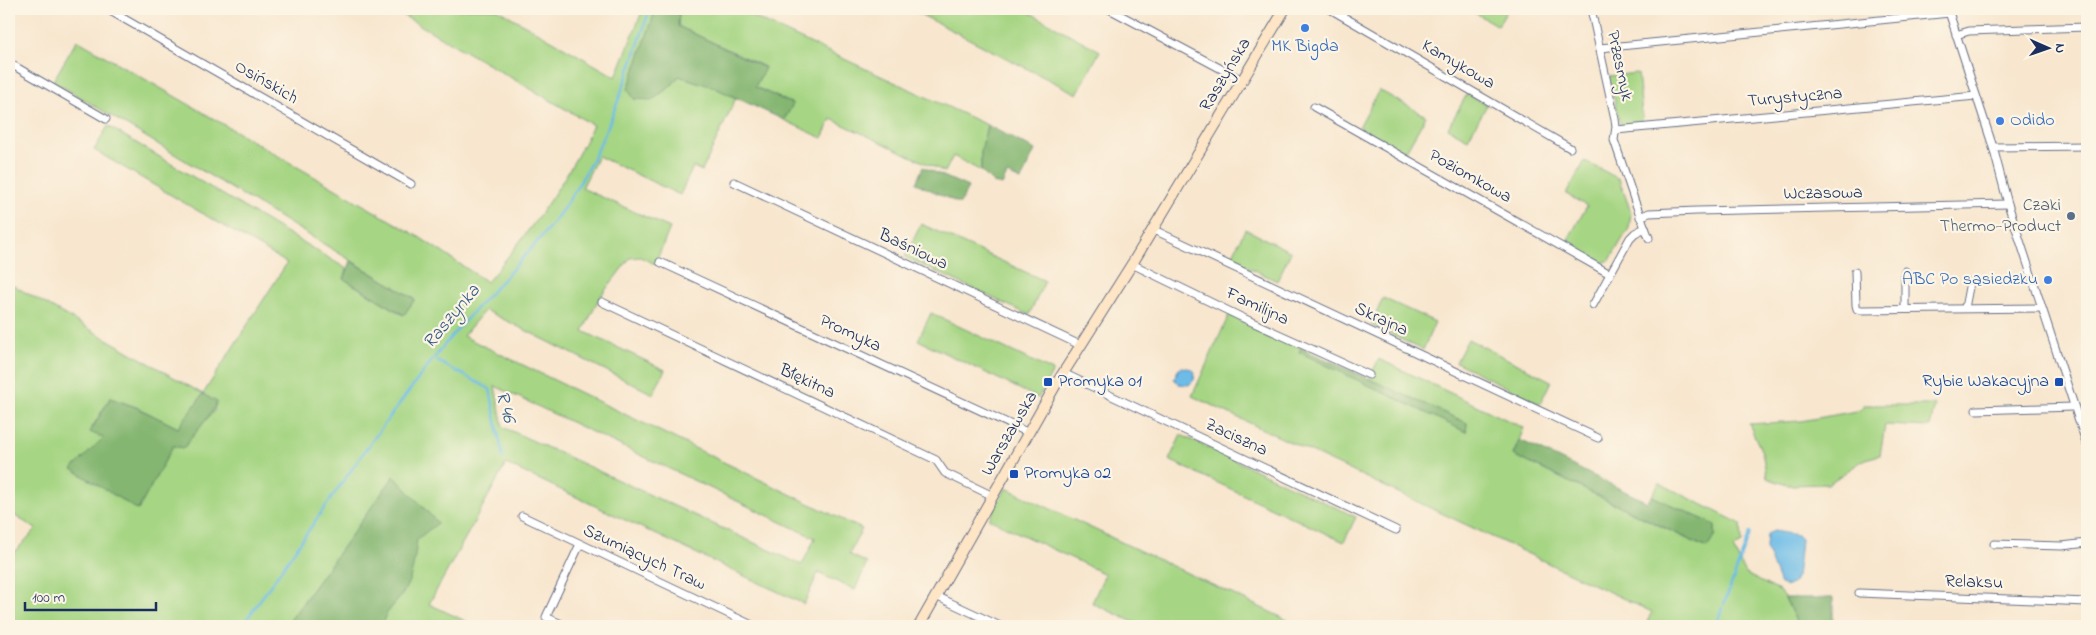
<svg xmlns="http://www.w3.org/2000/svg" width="2096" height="635" viewBox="0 0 2096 635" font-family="'Indie Flower',sans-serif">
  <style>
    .green { fill: #a6d583; stroke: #608270; fill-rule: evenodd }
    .forest { fill: #84b671; stroke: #507268 }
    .water { fill: #6cbce7; stroke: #4476a2 }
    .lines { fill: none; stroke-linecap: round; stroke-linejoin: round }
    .stream { stroke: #6cbce7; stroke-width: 2.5 }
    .street-casing { stroke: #686f85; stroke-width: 9 }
    .secondary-casing { stroke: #686f85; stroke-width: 12 }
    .street { stroke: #fff; stroke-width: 7 }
    .secondary { stroke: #fde5c5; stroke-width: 10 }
    .shop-dot { fill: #3f7fe0; stroke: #fcf5e5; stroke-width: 2 }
    .service-dot { fill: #5c6f8a; stroke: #fcf5e5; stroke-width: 2 }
    .transit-dot { fill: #1a4fb4; stroke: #fcf5e5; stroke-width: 2 }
    .labels { text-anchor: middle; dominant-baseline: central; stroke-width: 4.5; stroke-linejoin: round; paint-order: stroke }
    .shop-label { font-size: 18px; fill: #366cbe; stroke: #fcf5e5 }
    .street-label { font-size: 18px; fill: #1b2f5e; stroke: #fcf5e5 }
    .service-label { font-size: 18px; fill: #4e5e75; stroke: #fcf5e5; text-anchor: end }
    .transit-label { font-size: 18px; fill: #164399; stroke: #fcf5e5; text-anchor: start }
    .water-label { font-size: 19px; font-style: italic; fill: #335987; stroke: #fcf5e5 }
  </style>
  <rect width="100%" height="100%" fill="#fcf5e5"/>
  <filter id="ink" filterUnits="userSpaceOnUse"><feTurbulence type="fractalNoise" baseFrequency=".02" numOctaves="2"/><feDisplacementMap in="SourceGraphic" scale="10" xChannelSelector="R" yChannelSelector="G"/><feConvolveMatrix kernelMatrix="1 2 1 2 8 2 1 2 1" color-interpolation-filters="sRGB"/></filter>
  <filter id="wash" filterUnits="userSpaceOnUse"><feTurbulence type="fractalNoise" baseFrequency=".0096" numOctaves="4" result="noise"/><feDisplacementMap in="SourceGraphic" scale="20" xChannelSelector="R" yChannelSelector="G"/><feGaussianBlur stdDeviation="1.12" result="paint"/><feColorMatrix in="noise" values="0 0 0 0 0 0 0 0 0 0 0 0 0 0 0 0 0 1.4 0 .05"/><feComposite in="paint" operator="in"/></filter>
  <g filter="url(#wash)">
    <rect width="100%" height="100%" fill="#f8e6ce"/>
    <g class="green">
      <path d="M392,9h105l119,68 27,-68h13l-3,4 -1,87 19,-14 8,-10 34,11 23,11 -34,73 -9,-4 -13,28 -82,-39 -16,32 88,40 -15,36 -15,-7 -10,1 -30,39 -17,34 82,39 -12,24 -168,-84 -22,26 399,193 -13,25 18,9 -12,27 -37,-17 -14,31 -298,-140 -77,140 47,22h-93v-8l21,-26 -10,-116 -108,150h-277v-68l27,-29 -27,-17v-229l194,111 84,-131 -193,-113 14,-24 239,143 -3,10 59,36 12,-16 -362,-218 24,-41 342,197 68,45c41,-49 79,-99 106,-157zM495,386l320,152 -13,27 -299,-138zM203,395l12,15 -21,22 -10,16 -11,-2 -35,64 -65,-41 30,-31 -13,-7 20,-33 26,9 42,21z"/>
      <polygon points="675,9 736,9 987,125 981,152 981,171 953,156 945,172 831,119 822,138 784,120 793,104 755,87 765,67 678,26 679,12"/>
      <polygon points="910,9 1023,9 1100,51 1077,94"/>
      <polygon points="1468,9 1508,9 1498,26"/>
      <polygon points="1638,73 1643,124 1622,126 1620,124 1609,76"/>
      <polygon points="1379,90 1426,116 1405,153 1359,127"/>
      <polygon points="1467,94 1487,105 1468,139 1448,128"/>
      <polygon points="1585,161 1619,179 1631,212 1629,228 1610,260 1601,263 1566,243 1587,206 1566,194"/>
      <polygon points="921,224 1045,281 1029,315 905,257"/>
      <polygon points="1245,229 1291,252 1277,281 1231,259"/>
      <polygon points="1383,298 1435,322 1423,350 1371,325"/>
      <polygon points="931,313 1053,371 1038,398 918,340"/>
      <polygon points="1229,315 1301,348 1299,352 1466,432 1467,423 1368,380 1379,359 1524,428 1513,455 1706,548 1715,536 1715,525 1652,496 1659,483 1741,524 1742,543 1733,548 1746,574 1779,591 1785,598 1798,626 1645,626 1652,612 1192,396"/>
      <polygon points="1468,339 1551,381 1540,404 1456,362"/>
      <polygon points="1865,405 1935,405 1930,427 1885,425 1880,455 1865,459 1828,484 1787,485 1767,478 1762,452 1749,424 1801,421 1862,410"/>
      <polygon points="1181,435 1356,517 1344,542 1169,460"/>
      <polygon points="1006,488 1300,626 1142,626 1092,603 1105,574 989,519"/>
    </g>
    <g class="forest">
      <polygon points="656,9 675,9 679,12 678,26 765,68 755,87 793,104 784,120 713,87 679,76 671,86 652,100 634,99 628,89"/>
      <polygon points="987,125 1035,150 1021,180 1007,174 1002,185 993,183 981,171 981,152"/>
      <polygon points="923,167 968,187 960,204 916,183"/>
      <polygon points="351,261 415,299 404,315 344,279"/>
      <polygon points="1301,348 1467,423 1466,432 1299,352"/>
      <path d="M203,394l14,8c-5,14 -24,32 -33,46l-11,-2 -35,64 -66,-41 31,-31 -13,-6 20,-34 26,9 42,21z"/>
      <polygon points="1520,440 1647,502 1652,496 1715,525 1715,536 1707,548 1513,455"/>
      <path d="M394,476l44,47 -21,16c-2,18 -4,38 -14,54 -7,12 -20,19 -20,33h-97z"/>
      <polygon points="1785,598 1833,598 1833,626 1798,626"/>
    </g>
    <g class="water">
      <polygon points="1182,367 1192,369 1195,372 1194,380 1189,385 1179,384 1174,379 1178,370"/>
      <polygon points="1774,531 1797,535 1801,539 1798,570 1794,583 1788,586 1780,584 1766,548 1767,534"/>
    </g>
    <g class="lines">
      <g class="stream">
        <polyline points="437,361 490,389 503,458"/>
        <polyline points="1724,604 1750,533"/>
        <path d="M242,626c65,-93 129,-187 199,-277 34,-43 76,-81 110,-124 50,-63 74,-141 99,-216"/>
        <polyline points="1716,626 1722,608"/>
      </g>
    </g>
  </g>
  <g filter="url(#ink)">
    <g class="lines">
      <g class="street-casing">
        <g id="street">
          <polyline points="107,9 411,184"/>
          <polyline points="1109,9 1242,80"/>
          <polyline points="1330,9 1570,148"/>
          <polyline points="1591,9 1615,119 1616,127 1614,140 1635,202 1649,238"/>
          <polyline points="1948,9 1993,147 2008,204 2087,445"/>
          <polyline points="1956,35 1969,31 2087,27"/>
          <polyline points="1600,48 1950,13"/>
          <polyline points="9,63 106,119"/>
          <polyline points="1314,107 1610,274"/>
          <polyline points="1616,130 1976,96"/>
          <polyline points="1993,147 2087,146"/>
          <polyline points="734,182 1080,345"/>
          <polyline points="1640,217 1649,213 1697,211 2008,204"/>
          <polyline points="1152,229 1598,438"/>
          <polyline points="660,262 1029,433"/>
          <polyline points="1132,264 1241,317 1369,375"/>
          <polyline points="1905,271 1905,309"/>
          <polyline points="1855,272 1856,305 1857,309 1861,310 2041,308"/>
          <polyline points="602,302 936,460 945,473 993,496"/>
          <polyline points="1593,305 1630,238 1635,233 1645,228"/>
          <polyline points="1965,308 1970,282"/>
          <polyline points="1063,373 1396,530"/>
          <polyline points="1976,410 2073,407"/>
          <polyline points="522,516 754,626"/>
          <polyline points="1994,544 2062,546 2087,543"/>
          <polyline points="1859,593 2087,602"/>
          <polyline points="936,596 1000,626"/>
          <polyline points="566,626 546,617 580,544"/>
        </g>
      </g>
      <g class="secondary-casing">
        <polyline id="secondary" points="919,626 1055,386 1132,264 1285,9"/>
      </g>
      <use href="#street" class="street"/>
      <use href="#secondary" class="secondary"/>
    </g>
  </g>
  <g class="shop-dot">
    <circle cx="1305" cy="28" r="5"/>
    <circle cx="2000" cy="121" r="5"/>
    <circle cx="2048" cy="280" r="5"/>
  </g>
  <circle class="service-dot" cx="2071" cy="216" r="5"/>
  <g class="transit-dot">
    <rect x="1043" y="377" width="10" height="10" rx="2.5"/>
    <rect x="2054" y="377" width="10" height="10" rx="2.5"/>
    <rect x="1009" y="469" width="10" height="10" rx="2.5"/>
  </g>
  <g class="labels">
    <g class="shop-label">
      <text x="1305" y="47">MK Bigda</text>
      <text x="2010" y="121" text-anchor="start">Odido</text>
      <text x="2038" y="280" text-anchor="end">ABC Po sąsiedzku</text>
    </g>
    <g class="street-label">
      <text transform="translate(1458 65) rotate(30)">Kamykowa</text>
      <text transform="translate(1619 66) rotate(78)">Przesmyk</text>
      <text transform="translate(1226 75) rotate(-59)">Raszyńska</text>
      <text transform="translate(266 83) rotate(30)">Osińskich</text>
      <text transform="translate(1795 98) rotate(-5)">Turystyczna</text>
      <text transform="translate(1470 177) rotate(29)">Poziomkowa</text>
      <text transform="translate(1823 194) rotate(-1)">Wczasowa</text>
      <text transform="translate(913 250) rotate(25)">Baśniowa</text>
      <text transform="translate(1257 307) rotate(25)">Familijna</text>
      <text transform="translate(1381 320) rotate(25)">Skrajna</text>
      <text transform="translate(850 334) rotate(25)">Promyka</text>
      <text transform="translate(807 382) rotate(25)">Błękitna</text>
      <text transform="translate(1010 434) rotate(-60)">Warszawska</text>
      <text transform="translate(1236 438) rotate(25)">Zaciszna</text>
      <text transform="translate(644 558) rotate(25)">Szumiących Traw</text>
      <text transform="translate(1974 583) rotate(2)">Relaksu</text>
    </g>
    <g class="service-label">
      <text x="2061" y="206">Czaki<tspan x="2061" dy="21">Thermo-Product</tspan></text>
    </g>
    <g class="transit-label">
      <text x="1058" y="382">Promyka 01</text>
      <text x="2049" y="382" text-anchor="end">Rybie Wakacyjna</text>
      <text x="1024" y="474">Promyka 02</text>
    </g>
    <g class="water-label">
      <text transform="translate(452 317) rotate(-50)">Raszynka</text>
      <text transform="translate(505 407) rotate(75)">R 46</text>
    </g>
  </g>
  <rect width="2096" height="635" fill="none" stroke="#fcf5e5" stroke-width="30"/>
  <g transform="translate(2048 48) rotate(92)" stroke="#fcf5e5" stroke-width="4" paint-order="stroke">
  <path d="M0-4L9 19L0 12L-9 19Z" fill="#1b2f5e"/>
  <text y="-8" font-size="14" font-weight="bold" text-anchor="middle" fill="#1b2f5e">N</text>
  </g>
  <path d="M25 602v8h131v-8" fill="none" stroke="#1b2f5e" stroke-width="2.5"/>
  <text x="32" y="602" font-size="15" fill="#1b2f5e" stroke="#fcf5e5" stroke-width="4" paint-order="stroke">100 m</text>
</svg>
